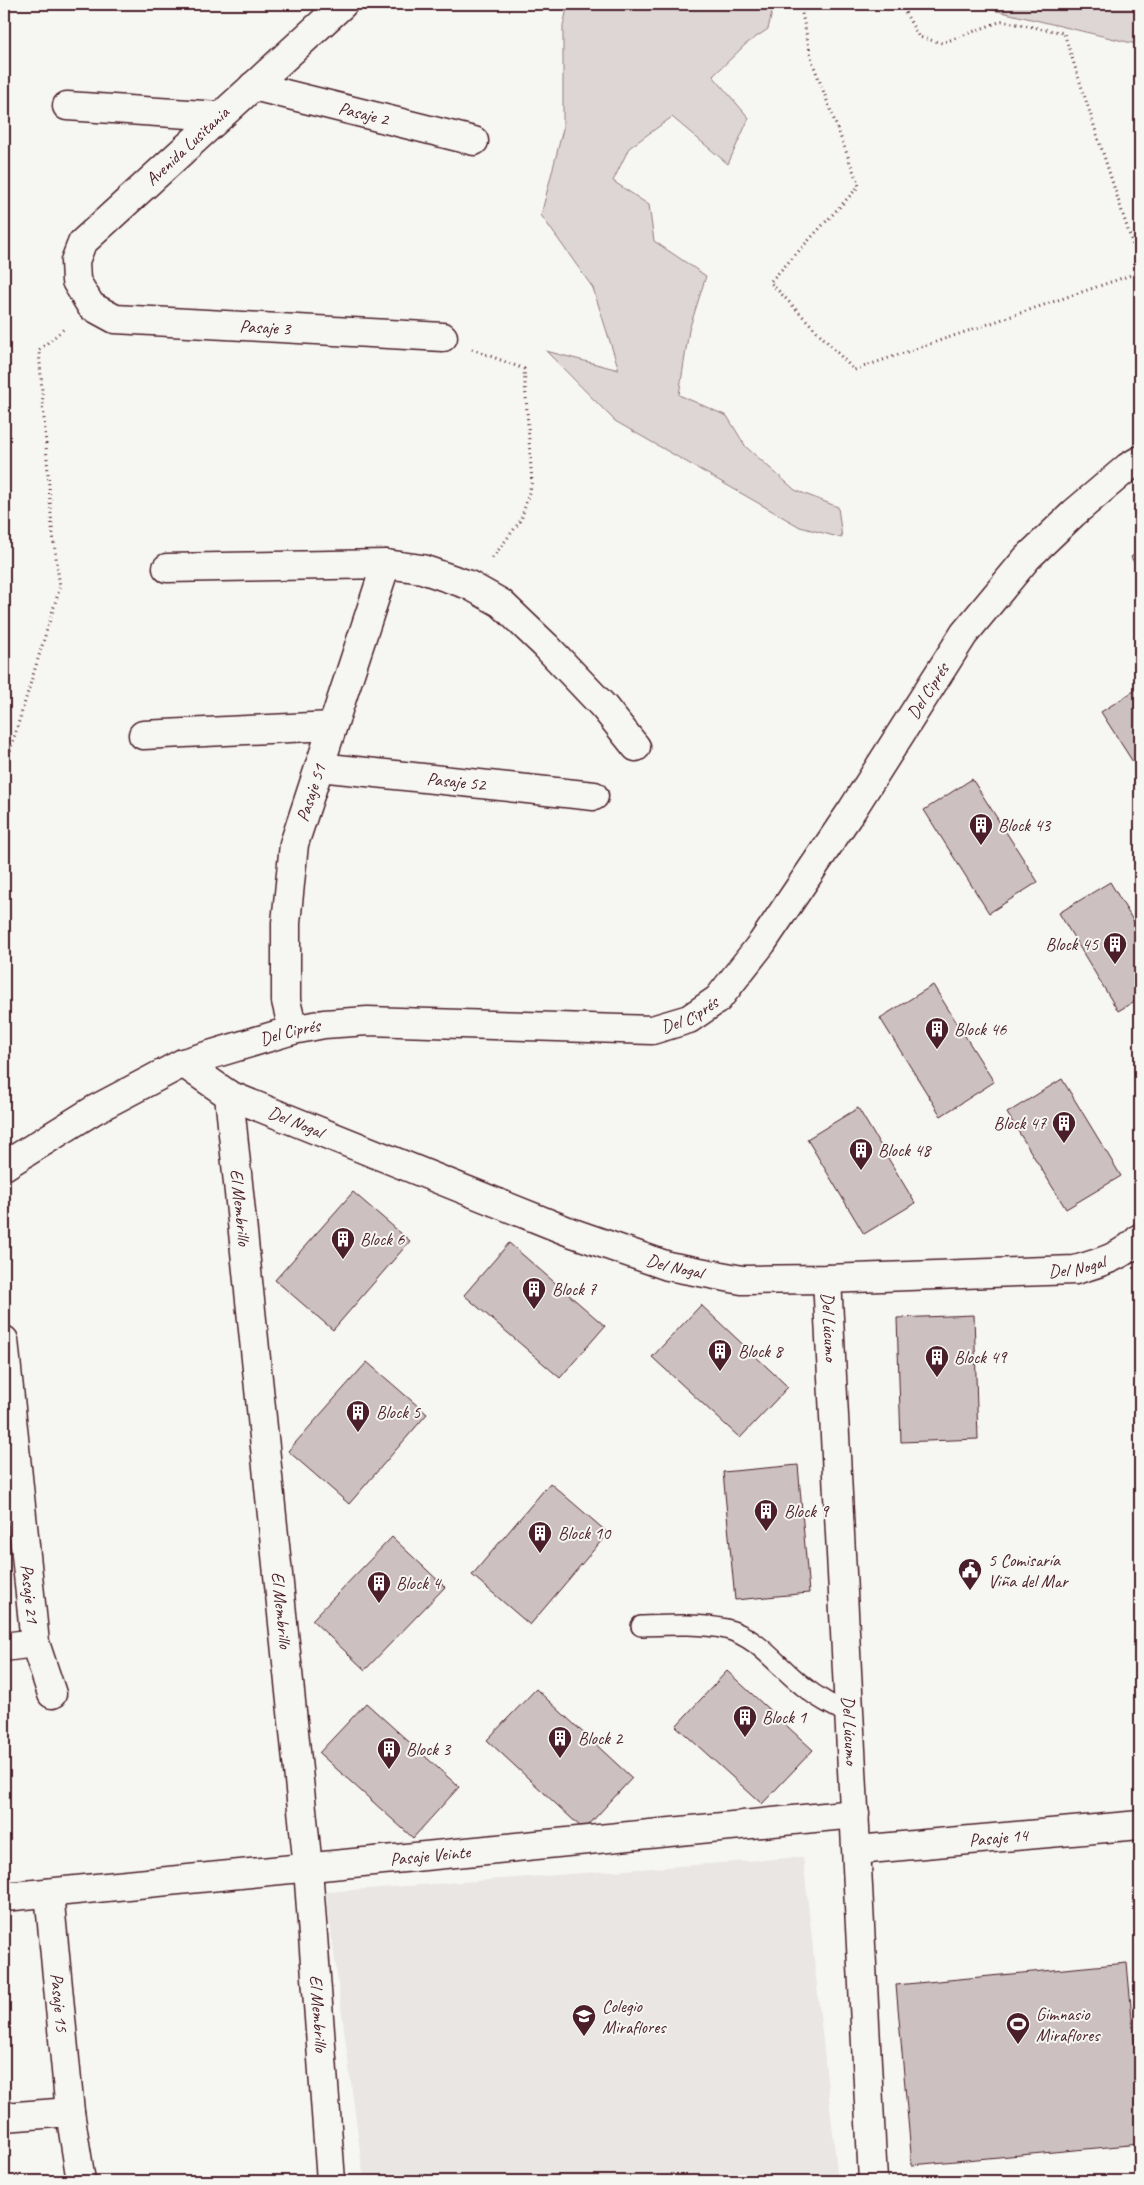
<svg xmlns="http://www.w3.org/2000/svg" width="1144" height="2185" viewBox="0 0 1144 2185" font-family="Caveat,sans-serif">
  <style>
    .built { fill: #e9e6e3 }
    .green { fill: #ddd6d5; stroke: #947a80 }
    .building { fill: #ccc1c0; stroke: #4a1f2b }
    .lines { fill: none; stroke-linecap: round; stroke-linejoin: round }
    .service-casing { stroke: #4a1f2b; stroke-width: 22 }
    .minor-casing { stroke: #4a1f2b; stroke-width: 31 }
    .path { stroke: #4a1f2b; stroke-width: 3; stroke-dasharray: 1 4; stroke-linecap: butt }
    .service { stroke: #f6f6f2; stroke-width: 19 }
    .minor { stroke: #f6f6f2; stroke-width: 28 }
    .labels { text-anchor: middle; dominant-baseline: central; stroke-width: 4; stroke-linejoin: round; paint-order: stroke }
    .street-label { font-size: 18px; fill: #4a1f2b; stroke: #f6f6f2 }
    .poi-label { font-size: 18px; fill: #4a1f2b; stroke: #f6f6f2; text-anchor: start }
  </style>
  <rect width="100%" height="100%" fill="#f6f6f2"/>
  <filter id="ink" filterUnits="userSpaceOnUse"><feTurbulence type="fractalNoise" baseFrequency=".02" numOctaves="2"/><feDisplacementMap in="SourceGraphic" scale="10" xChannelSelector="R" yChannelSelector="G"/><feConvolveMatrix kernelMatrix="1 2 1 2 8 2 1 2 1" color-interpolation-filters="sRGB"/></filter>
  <g filter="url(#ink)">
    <polygon class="built" points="803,1857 838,2181 364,2181 326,1892"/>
    <g class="green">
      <polygon points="568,4 774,4 768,29 746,44 713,76 749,118 728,164 672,117 629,148 613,181 649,205 654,241 706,276 689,330 679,395 727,416 746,447 795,490 838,507 842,538 800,527 615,421 546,351 619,370 593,288 541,215 563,129 563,26"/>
      <polygon points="968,4 1140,4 1140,45"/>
    </g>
    <g class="building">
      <polygon points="1140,551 1140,573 1131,557"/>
      <polygon points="1140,687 1140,773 1101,712"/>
      <polygon points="972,779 1038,882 989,913 924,810"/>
      <polygon points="1110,882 1140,932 1140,998 1118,1011 1059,913"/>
      <polygon points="933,985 994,1082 941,1116 880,1018"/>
      <polygon points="1062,1079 1121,1176 1066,1209 1007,1113"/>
      <polygon points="858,1108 915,1203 864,1234 807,1139"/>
      <polygon points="353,1192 410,1241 333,1330 275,1280"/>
      <polygon points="509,1243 605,1326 560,1378 464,1295"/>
      <polygon points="701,1305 788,1387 740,1438 652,1357"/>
      <polygon points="974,1315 978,1439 901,1442 897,1318"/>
      <polygon points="367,1362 427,1414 349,1504 288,1451"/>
      <polygon points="798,1465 809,1593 735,1600 723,1472"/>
      <polygon points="550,1483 608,1533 530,1625 472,1575"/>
      <polygon points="392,1537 445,1587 365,1670 312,1620"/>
      <polygon points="727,1671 813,1750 762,1804 676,1726"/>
      <polygon points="536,1689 632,1778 584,1830 487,1740"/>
      <polygon points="366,1703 459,1787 413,1838 319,1753"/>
      <polygon points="1127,1963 1140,2105 1140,2144 912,2165 896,1985"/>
    </g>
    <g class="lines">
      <g class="service-casing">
        <path id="service" d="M641,1626c26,-1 60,-3 85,3 32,8 52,38 77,57 14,12 30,20 46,28"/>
      </g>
      <g class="minor-casing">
        <g id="minor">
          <path id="s1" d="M343,4l-261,239 -7,18 1,20 15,25 24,13 328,18"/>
          <path id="s2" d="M253,86l221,55"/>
          <polyline points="67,106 219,116"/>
          <polyline points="167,568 386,564 422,569 469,585 501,603 546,646 604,707 636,747"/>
          <polyline points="143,735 332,726"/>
          <path id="s3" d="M319,767l275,29"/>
          <path id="s4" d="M293,1030l-7,-29v-78l8,-79 92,-280"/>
          <path id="s5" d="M183,1063l46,32 79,773 23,313"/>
          <path id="s6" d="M229,1095l341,137 98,34 74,14 85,-1 248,-9c24,-7 47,-13 65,-32"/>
          <path id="s7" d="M4,1166l90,-56 89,-47 110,-33 31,-6 44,-3 284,9 37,-11 29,-20 44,-56 90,-133 112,-176 63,-76 47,-45 54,-46 12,-7"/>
          <path id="s8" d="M827,1279l46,902"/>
          <path id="s9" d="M4,1340l31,303 17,51"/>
          <polyline points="4,1647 35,1643"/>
          <path id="s10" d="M857,1850l283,-25"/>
          <path id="s11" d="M49,1893l21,219 11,69"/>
          <path id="s12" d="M4,1897l851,-83"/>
          <polyline points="4,2117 70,2112"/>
        </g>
      </g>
      <g class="path">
        <polyline points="800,4 812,61 859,186 770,282 854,370 1140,272"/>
        <polyline points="880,4 901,5 919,37 942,43 1002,21 1064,33 1140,267"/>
        <polyline points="472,349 524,369 532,482 521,520 491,560"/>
        <polyline points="4,770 60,587 52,527 39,350 65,328"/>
      </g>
      <use href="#service" class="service"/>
      <use href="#minor" class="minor"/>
    </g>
  </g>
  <defs>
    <g id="building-pin" transform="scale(1.25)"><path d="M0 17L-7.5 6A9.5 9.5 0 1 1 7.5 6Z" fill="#4a1f2b" stroke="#f6f6f2"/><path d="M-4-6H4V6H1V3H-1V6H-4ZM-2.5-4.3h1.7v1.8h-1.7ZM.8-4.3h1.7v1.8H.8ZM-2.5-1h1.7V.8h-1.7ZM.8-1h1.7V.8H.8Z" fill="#fff"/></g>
    <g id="civic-pin" transform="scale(1.25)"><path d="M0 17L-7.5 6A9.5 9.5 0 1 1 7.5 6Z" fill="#4a1f2b" stroke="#f6f6f2"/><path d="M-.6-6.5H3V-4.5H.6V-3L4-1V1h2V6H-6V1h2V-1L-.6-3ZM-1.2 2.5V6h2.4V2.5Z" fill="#fff"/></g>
    <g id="school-pin" transform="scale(1.25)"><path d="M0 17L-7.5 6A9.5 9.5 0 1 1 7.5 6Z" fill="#4a1f2b" stroke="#f6f6f2"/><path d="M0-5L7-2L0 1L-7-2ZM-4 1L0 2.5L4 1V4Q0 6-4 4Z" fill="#fff"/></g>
    <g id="stadium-pin" transform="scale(1.25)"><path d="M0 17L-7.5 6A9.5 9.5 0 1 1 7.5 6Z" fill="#4a1f2b" stroke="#f6f6f2"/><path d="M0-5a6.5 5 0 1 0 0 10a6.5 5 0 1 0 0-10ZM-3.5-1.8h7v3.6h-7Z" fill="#fff"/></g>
  </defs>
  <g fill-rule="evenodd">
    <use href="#building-pin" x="981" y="825"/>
    <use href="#building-pin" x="1115" y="944"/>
    <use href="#building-pin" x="937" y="1029"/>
    <use href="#building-pin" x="1064" y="1123"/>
    <use href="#building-pin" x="861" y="1150"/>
    <use href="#building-pin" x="343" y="1239"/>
    <use href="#building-pin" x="534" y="1289"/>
    <use href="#building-pin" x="720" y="1351"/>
    <use href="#building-pin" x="937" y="1357"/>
    <use href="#building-pin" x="358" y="1412"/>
    <use href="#building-pin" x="766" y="1511"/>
    <use href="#building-pin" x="540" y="1533"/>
    <use href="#civic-pin" x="970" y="1570"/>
    <use href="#building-pin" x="379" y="1583"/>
    <use href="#building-pin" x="745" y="1717"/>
    <use href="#building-pin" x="560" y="1738"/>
    <use href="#building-pin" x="389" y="1749"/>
    <use href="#school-pin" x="584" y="2016"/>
    <use href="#stadium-pin" x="1018" y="2024"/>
  </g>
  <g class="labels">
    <g class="street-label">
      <text stroke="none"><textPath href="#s2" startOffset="114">Pasaje 2</textPath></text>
      <text transform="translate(187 146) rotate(-43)">Avenida Lusitania</text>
      <text stroke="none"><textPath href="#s1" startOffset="600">Pasaje 3</textPath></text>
      <text stroke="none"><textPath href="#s7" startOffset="1128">Del Ciprés</textPath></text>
      <text stroke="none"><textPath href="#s3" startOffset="138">Pasaje 52</textPath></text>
      <text stroke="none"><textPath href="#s4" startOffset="241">Pasaje 51</textPath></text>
      <text stroke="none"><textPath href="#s7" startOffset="722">Del Ciprés</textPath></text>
      <text stroke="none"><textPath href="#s7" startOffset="318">Del Ciprés</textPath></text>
      <text stroke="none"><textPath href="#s6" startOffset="72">Del Nogal</textPath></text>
      <text stroke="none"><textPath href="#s5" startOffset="169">El Membrillo</textPath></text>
      <text stroke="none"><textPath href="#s6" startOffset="882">Del Nogal</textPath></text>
      <text stroke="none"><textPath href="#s6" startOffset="478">Del Nogal</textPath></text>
      <text stroke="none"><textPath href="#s8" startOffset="48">Del Lúcumo</textPath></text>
      <text stroke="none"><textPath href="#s9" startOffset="255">Pasaje 21</textPath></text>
      <text stroke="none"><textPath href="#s5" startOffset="574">El Membrillo</textPath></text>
      <text stroke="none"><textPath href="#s8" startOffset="452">Del Lúcumo</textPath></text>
      <text stroke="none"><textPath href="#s10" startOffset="142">Pasaje 14</textPath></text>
      <text stroke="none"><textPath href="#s12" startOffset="428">Pasaje Veinte</textPath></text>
      <text stroke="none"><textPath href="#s11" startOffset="110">Pasaje 15</textPath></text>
      <text stroke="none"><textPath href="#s5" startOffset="979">El Membrillo</textPath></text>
    </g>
    <g class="poi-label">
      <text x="998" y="825">Block 43</text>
      <text x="1098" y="944" text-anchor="end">Block 45</text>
      <text x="954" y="1029">Block 46</text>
      <text x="1046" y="1123" text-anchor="end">Block 47</text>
      <text x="878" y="1150">Block 48</text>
      <text x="360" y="1239">Block 6</text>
      <text x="552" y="1289">Block 7</text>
      <text x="738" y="1351">Block 8</text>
      <text x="954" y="1357">Block 49</text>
      <text x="376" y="1412">Block 5</text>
      <text x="784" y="1511">Block 9</text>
      <text x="558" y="1533">Block 10</text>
      <text x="988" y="1560">5 Comisaría<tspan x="988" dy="21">Viña del Mar</tspan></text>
      <text x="396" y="1583">Block 4</text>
      <text x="762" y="1717">Block 1</text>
      <text x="578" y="1738">Block 2</text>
      <text x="406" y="1749">Block 3</text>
      <text x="602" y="2006">Colegio<tspan x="602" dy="21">Miraflores</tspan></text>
      <text x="1036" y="2014">Gimnasio<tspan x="1036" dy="21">Miraflores</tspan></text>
    </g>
  </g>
  <rect width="1144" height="2185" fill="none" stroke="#f6f6f2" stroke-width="20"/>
  <rect x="10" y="10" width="1124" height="2165" fill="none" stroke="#4a1f2b" stroke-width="2" filter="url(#ink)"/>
</svg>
